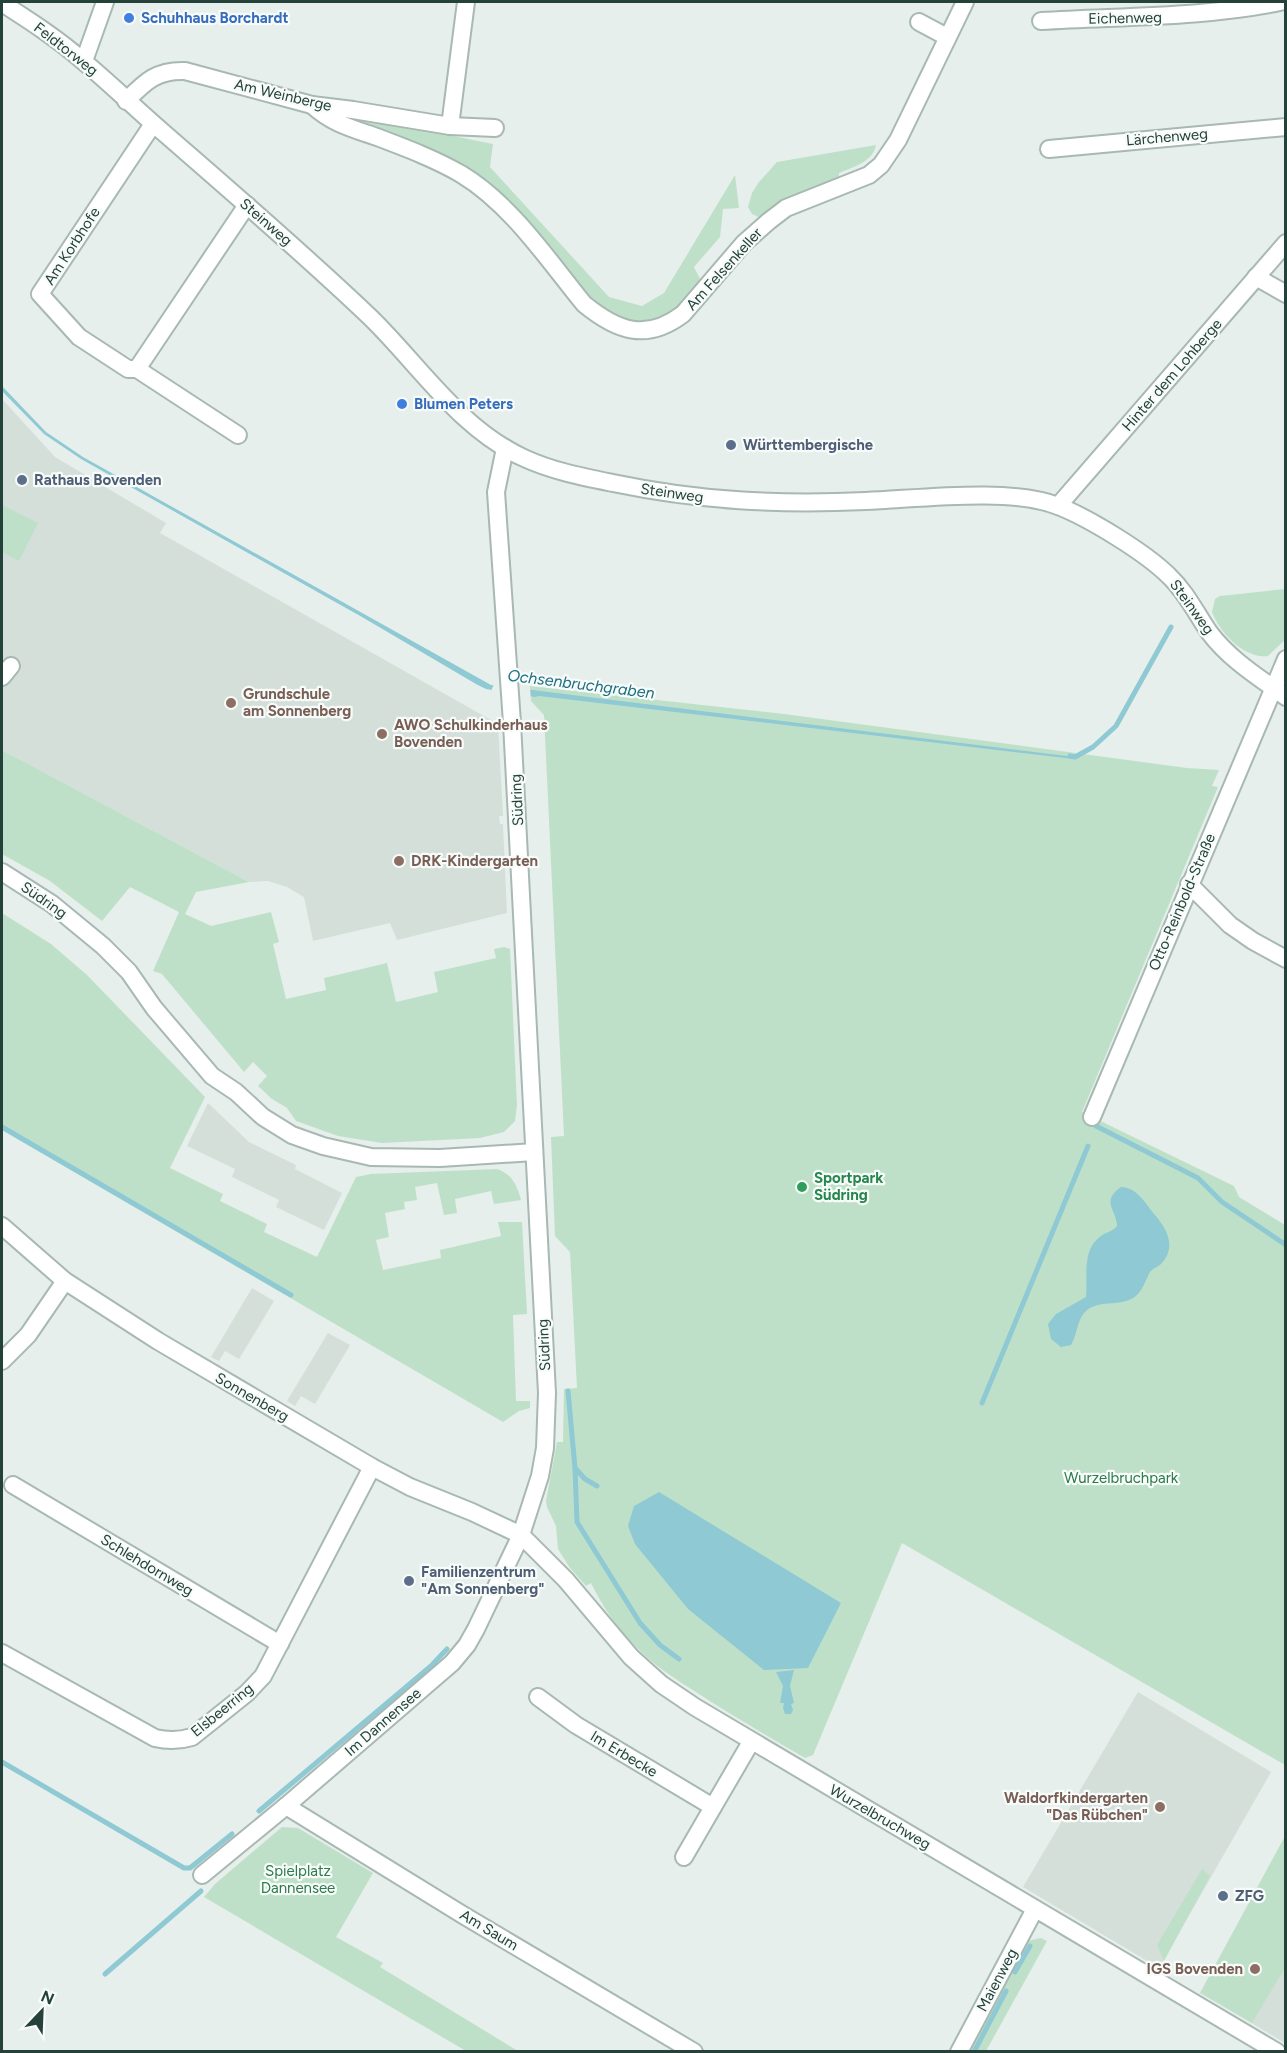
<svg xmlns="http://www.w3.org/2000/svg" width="1287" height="2053" viewBox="0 0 1287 2053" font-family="Figtree,sans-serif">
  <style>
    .built { fill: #d4dfda }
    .green { fill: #bfe0c8 }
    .water { fill: #8ec9d4 }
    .pier { fill: #e6efeb }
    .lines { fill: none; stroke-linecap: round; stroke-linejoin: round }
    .stream { stroke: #8ec9d4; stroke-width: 5 }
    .minor-casing { stroke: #a8b8b2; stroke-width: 20 }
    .minor { stroke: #fff; stroke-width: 16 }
    .shop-dot { fill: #3f7fe0; stroke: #f7fbf9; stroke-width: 2 }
    .service-dot { fill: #5c6f8a; stroke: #f7fbf9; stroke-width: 2 }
    .education-dot { fill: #8d6e63; stroke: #f7fbf9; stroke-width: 2 }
    .leisure-dot { fill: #2e9e5b; stroke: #f7fbf9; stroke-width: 2 }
    .labels { text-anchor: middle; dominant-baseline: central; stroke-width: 4.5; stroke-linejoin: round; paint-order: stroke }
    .shop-label { font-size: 15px; font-weight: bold; fill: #366cbe; stroke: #f7fbf9; text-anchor: start }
    .street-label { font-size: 15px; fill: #24423a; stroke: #f7fbf9 }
    .service-label { font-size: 15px; font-weight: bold; fill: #4e5e75; stroke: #f7fbf9; text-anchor: start }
    .education-label { font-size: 15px; font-weight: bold; fill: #785e54; stroke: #f7fbf9; text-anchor: start }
    .leisure-label { font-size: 15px; font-weight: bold; fill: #27864d; stroke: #f7fbf9; text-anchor: start }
    .park-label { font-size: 15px; fill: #2d7a4b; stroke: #f7fbf9 }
    .water-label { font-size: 16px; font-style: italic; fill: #1c6f80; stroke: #f7fbf9 }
  </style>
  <rect width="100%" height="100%" fill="#e6efeb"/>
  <g class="built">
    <polygon points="2,399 55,457 166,523 160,533 498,724 503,816 499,816 500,824 503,824 507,913 397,940 390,923 313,941 304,897 287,887 268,881 249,882 2,750"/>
    <polygon points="208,1103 249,1142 296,1165 295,1169 342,1193 324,1230 276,1207 279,1200 232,1177 235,1169 187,1146"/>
    <polygon points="252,1288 274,1301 239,1359 225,1351 219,1361 211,1357"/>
    <polygon points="328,1333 350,1345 315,1404 301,1396 295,1406 287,1401"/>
    <polygon points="1138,1692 1271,1772 1159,1968 1023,1887"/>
    <polygon points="1285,1860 1285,2043 1210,1998"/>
  </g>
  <g class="green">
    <polygon points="345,114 493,144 490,167 609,297 642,306 664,293 735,175 739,208 723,209 720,237 694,267 701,281 681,305 663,318 641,322 619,317 598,305 584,294 508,205 333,115"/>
    <path d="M876,145c-3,17 -23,22 -37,28v8l-78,37 -9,-4 -4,-7 4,-14 7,-11 18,-20z"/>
    <polygon points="2,505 38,523 19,561 2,552 3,538 2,537"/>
    <path d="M1285,589v51l-17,16c-24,3 -48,-23 -56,-44l3,-13 5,-3z"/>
    <path d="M529,686l255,28 403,54 32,2 -7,16 6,1 -136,325 152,74 5,11 46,28v540l-383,-222 -89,212 -8,3c-36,-21 -72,-42 -106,-64 -24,-15 -47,-30 -66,-50 -18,-18 -31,-39 -42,-61l-5,3 -16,-18 -12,-19 -2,-23 -9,-19 -1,-6 11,-59h6l1,-53 13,-1 -7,-136 -15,-16 -4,-99 13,-1 -20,-421 -13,-14z"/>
    <polygon points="2,750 249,882 196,892 185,914 211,926 271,912 279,942 273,944 286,999 326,990 324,978 387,963 396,1002 438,992 434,972 496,958 494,949 504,947 510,949 517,1105 515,1121 504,1132 480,1138 382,1143 338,1136 296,1121 287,1108 272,1099 258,1086 267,1076 253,1062 244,1072 162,974 153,971 179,912 130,887 102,921 50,881 2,854"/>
    <path d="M2,913l49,31 36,31 118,122 -35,71 53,26 -3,7 47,23 -3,8 53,25 39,-80 15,-3 126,-5c15,5 20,16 24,31l-27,4 -3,-13 -36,8 2,14 -13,2 -7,-32 -22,4 2,13 -13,2 1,7 -20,4 4,24 -13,3 7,30 58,-12 -1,-8 61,-14 -3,-14h24l5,92 -14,1 3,86h14v7l-11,3 -16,11 -501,-292z"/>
    <polygon points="282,1827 298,1828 373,1873 336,1937 383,1963 380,1967 518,2051 466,2051 204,1897 215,1884"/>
    <polygon points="1285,1836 1285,1968 1252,2023 1200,1993"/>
    <polygon points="1202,1869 1210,1876 1164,1961 1157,1945"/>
    <polygon points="1041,1938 1047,1941 986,2051 966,2052 1027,1941"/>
  </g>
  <g class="water">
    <polygon points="2,386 46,432 83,457 491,685 1075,757 1074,759 539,696 535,697 486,689 476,684 362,617 81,459 44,434 2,391"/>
    <path d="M1121,1187c17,1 24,16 34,28 12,14 22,32 6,49 -3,3 -8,4 -11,8 -6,11 -8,23 -21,28 -15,6 -32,0 -44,12 -8,8 -8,24 -14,33l-10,2 -10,-8 -3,-15 8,-10 30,-17c2,-20 -5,-47 15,-61 5,-4 11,-4 16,-10 0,-16 -17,-24 4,-39z"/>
    <polygon points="659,1492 841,1603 808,1668 764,1670 688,1609 635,1544 628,1526 634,1506"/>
    <polygon points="794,1670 790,1686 794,1703 791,1704 793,1710 791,1714 785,1714 783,1708 784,1703 780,1703 783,1686 776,1672"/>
  </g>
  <polygon class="pier" points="495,682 530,687 531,700 490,693"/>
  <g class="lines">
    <g class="stream">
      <polyline points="1070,756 1075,757 1093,747 1116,726 1171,627"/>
      <polyline points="1096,1126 1198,1178 1222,1202 1286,1245"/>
      <polyline points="2,1127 291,1295"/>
      <polyline points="568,1391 575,1468 585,1479 597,1486"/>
      <polyline points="982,1403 1088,1146"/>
      <polyline points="575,1468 577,1522 640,1623 660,1645 679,1659"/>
      <polyline points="2,1762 184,1868 190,1868 232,1834"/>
      <polyline points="259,1811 431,1666 447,1649"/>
      <polyline points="1015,1972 1030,1946"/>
      <polyline points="105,1974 201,1891"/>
      <polyline points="974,2052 1006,1991"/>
    </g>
    <g class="minor-casing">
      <g id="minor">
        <path d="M2,3c28,18 56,36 81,58 28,23 54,49 81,72 70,61 140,121 207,185 49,48 89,111 153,140 28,13 59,19 89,25 86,18 166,22 253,18 52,-2 144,-14 192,5 31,12 88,47 111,70 17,16 27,37 40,56 20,27 49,45 77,65"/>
        <path d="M1041,21c80,-5 160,-3 239,-19"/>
        <polyline points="919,22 947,37"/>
        <polyline points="84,61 105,2"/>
        <path d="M126,101c19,-19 30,-31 59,-30l127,34 41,5 97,16 16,-124"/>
        <path d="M312,105c21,19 39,23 65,32 29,11 58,22 84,37 50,30 87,86 123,130 33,27 62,38 99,10l61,-71 25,-22 17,-13 83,-33 12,-10 17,-25 67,-138"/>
        <polyline points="153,124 40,294 79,337 128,369 137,369 247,205"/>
        <polyline points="450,126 495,128"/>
        <polyline points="1049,149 1286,127"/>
        <polyline points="1256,277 1286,294"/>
        <polyline points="137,369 238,435"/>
        <polyline points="1058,506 1286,243"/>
        <polyline points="2,677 11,666"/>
        <polyline points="2,872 52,904 103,946 129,972 154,1008 212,1076 236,1092 263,1117 292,1135 323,1146 371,1157 440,1158 534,1152"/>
        <polyline points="1189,884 1230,925 1253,941 1286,959"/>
        <polyline points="1092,1117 1286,659"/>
        <polyline points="2,1226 65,1281 158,1341 372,1467 410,1487 472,1512 521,1535 566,1580 631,1657 661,1684 695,1707 1277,2052"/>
        <polyline points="2,1361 28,1335 65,1281"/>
        <polyline points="13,1485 280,1644"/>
        <path d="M2,1653l153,85c13,3 24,3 37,-1l55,-44 16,-17 109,-209"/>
        <polyline points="538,1697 576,1725 713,1807 751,1742"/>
        <polyline points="286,1806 463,1915 694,2052"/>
        <polyline points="684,1857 713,1807"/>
        <polyline points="202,1875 286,1806 452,1663 467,1645 476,1629 521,1535 540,1476 545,1448 547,1393 512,723 496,492 505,448"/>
        <polyline points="959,2052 1035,1909"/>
      </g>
    </g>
    <use href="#minor" class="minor"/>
  </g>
  <g class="shop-dot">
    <circle cx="129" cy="18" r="6"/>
    <circle cx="402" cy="404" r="6"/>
  </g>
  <g class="service-dot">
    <circle cx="731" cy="445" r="6"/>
    <circle cx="22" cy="480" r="6"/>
    <circle cx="409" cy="1581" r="6"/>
    <circle cx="1223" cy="1896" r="6"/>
  </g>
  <g class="education-dot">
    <circle cx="231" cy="703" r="6"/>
    <circle cx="382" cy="734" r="6"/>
    <circle cx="399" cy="861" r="6"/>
    <circle cx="1160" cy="1807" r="6"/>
    <circle cx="1255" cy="1969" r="6"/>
  </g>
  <circle class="leisure-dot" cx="802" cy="1187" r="6"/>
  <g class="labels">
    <g class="shop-label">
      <text x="141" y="18">Schuhhaus Borchardt</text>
      <text x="414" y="404">Blumen Peters</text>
    </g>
    <g class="street-label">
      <text transform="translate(1125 18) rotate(-1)">Eichenweg</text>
      <text transform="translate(66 49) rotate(38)">Feldtorweg</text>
      <text transform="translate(283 95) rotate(13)">Am Weinberge</text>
      <text transform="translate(1167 137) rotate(-5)">Lärchenweg</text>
      <text transform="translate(266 222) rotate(41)">Steinweg</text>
      <text transform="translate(72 246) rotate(-57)">Am Korbhofe</text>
      <text transform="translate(724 269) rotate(-48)">Am Felsenkeller</text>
      <text transform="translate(1172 375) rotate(-49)">Hinter dem Lohberge</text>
      <text transform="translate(672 493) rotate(8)">Steinweg</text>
      <text transform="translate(1192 607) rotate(54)">Steinweg</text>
      <text transform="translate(517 800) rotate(-93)">Südring</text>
      <text transform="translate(44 900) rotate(35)">Südring</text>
      <text transform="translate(1182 902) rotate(-67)">Otto-Reinbold-Straße</text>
      <text transform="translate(544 1345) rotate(-93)">Südring</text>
      <text transform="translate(252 1397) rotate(30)">Sonnenberg</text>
      <text transform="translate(147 1565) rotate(31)">Schlehdornweg</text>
      <text transform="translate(222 1710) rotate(-39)">Elsbeerring</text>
      <text transform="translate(383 1722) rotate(-41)">Im Dannensee</text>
      <text transform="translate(624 1754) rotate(31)">Im Erbecke</text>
      <text transform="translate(880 1817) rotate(30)">Wurzelbruchweg</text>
      <text transform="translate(489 1930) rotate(31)">Am Saum</text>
      <text transform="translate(997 1980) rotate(-62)">Maienweg</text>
    </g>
    <g class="service-label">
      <text x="743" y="445">Württembergische</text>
      <text x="34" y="480">Rathaus Bovenden</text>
      <text x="421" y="1572">Familienzentrum<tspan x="421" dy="17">"Am Sonnenberg"</tspan></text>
      <text x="1235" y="1896">ZFG</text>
    </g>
    <g class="education-label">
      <text x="243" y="694">Grundschule<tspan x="243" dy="17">am Sonnenberg</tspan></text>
      <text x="394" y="725">AWO Schulkinderhaus<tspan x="394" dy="17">Bovenden</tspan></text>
      <text x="411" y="861">DRK-Kindergarten</text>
      <text x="1148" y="1798" text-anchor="end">Waldorfkindergarten<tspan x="1148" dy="17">"Das Rübchen"</tspan></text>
      <text x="1243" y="1969" text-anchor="end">IGS Bovenden</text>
    </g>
    <g class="leisure-label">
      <text x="814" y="1178">Sportpark<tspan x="814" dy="17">Südring</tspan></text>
    </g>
    <g class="park-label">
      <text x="1121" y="1478">Wurzelbruchpark</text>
      <text x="298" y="1871">Spielplatz<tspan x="298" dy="17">Dannensee</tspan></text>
    </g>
    <g class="water-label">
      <text transform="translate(581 684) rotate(7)">Ochsenbruchgraben</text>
    </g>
  </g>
  <rect width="1287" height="2053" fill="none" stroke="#24423a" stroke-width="6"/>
  <g transform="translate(42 2011) rotate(23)" stroke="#f7fbf9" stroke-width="4.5" paint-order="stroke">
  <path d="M0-4.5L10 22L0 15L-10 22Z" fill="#24423a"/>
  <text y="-9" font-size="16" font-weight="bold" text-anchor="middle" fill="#24423a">N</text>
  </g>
</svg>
